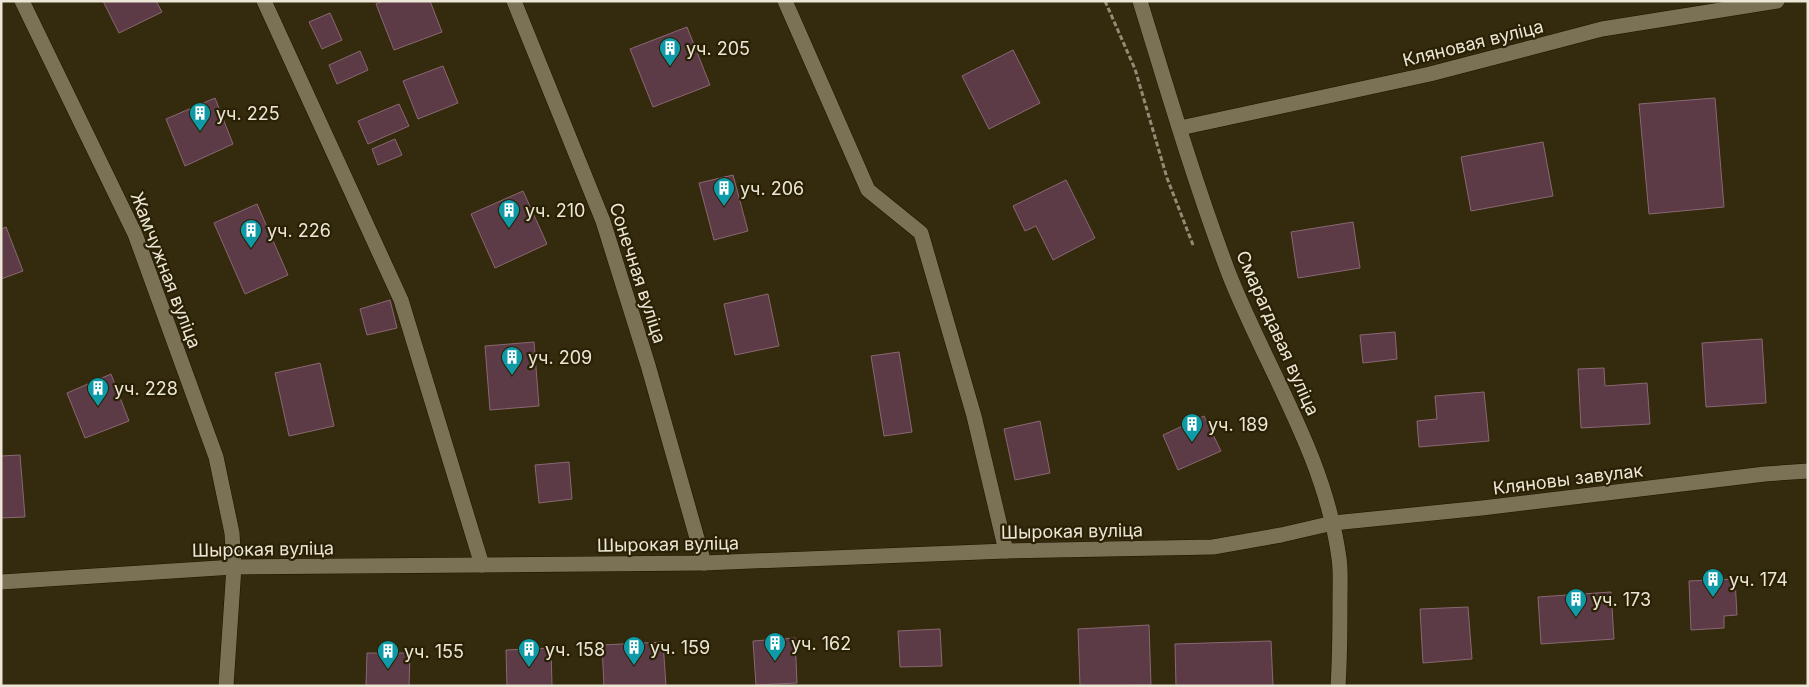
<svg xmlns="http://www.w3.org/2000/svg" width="1809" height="687" viewBox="0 0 1809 687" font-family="Inter,sans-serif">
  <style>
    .building { fill: #5c3a46; stroke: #896872 }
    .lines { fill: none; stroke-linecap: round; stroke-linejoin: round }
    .service-casing { stroke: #1b1300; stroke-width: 16 }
    .minor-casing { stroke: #1b1300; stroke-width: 16 }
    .path { stroke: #928b75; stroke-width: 3; stroke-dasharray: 5 2.5; stroke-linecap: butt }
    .service { stroke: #7b7154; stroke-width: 15 }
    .minor { stroke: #7b7154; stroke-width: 15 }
    .labels { text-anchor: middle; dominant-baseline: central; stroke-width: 4.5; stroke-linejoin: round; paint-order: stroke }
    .street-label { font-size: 18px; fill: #ebe6d6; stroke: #2a2105 }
    .poi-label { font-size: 18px; fill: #ebe6d6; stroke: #2a2105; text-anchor: start }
  </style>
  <rect width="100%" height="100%" fill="#342b0f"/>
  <g class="building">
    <polygon points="103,1 156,1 162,12 119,33"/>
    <polygon points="383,1 430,1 442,32 394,50 376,4"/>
    <polygon points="330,13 342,40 322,49 309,22"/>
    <polygon points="687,27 710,85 653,107 630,49"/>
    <polygon points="1013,50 1040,103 989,129 962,76"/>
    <polygon points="360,51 368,70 337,84 329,65"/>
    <polygon points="443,66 458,103 418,119 403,81"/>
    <polygon points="215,98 233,144 185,166 166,119"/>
    <polygon points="1715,98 1724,207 1649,214 1639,104"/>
    <polygon points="399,104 409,126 368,144 358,121"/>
    <polygon points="395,139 402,155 378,165 372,149"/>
    <polygon points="1543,142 1553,196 1471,211 1461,157"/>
    <polygon points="733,175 748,231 714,240 699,183"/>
    <polygon points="1066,180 1095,238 1053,260 1036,226 1025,231 1013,206"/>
    <polygon points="523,191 547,244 495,268 471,214"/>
    <polygon points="257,204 288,275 245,294 214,223"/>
    <polygon points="1353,222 1360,268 1298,278 1291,232"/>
    <polygon points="6,227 23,271 1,279 1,229"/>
    <polygon points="768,294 779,346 735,355 724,304"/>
    <polygon points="390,300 397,328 367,335 360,309"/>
    <polygon points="1395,332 1397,359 1363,363 1360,335"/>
    <polygon points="1762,339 1766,403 1706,407 1702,343"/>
    <polygon points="534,342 539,406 490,410 485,346"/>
    <polygon points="899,352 912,432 884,436 871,356"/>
    <polygon points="320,363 334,426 289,436 275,373"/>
    <polygon points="1604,368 1605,386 1647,383 1650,424 1581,428 1578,369"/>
    <polygon points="111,374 129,421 85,438 67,393"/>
    <polygon points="1484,392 1489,441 1419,447 1417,421 1437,419 1435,396"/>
    <polygon points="1204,416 1221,451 1178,470 1163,435"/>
    <polygon points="1040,421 1050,473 1015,480 1004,429"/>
    <polygon points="20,455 25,517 1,518 1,456"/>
    <polygon points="569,462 572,499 539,503 535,465"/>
    <polygon points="1735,579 1737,615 1724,616 1724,628 1691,630 1689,581"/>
    <polygon points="1611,592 1614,639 1541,644 1538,597"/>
    <polygon points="1468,607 1472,659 1423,663 1420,609"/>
    <polygon points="1149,625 1151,685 1080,686 1078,629"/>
    <polygon points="940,629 942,666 900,667 898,631"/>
    <polygon points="795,638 797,683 756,685 753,641"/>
    <polygon points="1271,641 1273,686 1176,686 1175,644"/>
    <polygon points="663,642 666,686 604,686 602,645"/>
    <polygon points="551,648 552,686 507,686 506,650"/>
    <polygon points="367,653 410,653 409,686 366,686"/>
  </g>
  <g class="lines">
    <g class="service-casing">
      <g id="service">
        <polyline points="264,1 401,300 482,565"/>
        <polyline points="785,1 868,190 921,233 974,416 1006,551"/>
      </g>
    </g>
    <g class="minor-casing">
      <g id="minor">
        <polyline points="22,1 135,234 216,457 232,533 234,567 226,686"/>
        <polyline points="514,1 603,221 648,365 704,563"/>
        <path d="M1140,1c28,91 55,183 89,273 37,94 96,181 110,284 2,13 1,27 1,41 0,29 0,58 -2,87"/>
        <polyline points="1180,128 1430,74 1602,29 1777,1"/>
        <polyline points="1,582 234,567 704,563 1006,551 1213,547 1281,535 1333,523 1482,508 1765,474 1808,471"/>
      </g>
    </g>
    <polyline class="path" points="1105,1 1135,69 1167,178 1193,245"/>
    <use href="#service" class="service"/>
    <use href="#minor" class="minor"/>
  </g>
  <defs>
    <g id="building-pin" transform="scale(1.125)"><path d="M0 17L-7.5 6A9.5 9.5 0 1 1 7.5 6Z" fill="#0f9aa8" stroke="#2a2105"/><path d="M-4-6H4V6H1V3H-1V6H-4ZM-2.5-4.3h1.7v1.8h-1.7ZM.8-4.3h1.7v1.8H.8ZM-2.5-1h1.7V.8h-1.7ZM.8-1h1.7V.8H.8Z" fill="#fff"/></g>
  </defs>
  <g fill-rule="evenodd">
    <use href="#building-pin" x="670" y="48"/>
    <use href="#building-pin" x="200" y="113"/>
    <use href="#building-pin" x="724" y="188"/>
    <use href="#building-pin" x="509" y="210"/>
    <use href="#building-pin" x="251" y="230"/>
    <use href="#building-pin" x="512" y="357"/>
    <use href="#building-pin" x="98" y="388"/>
    <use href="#building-pin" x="1192" y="424"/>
    <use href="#building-pin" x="1713" y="579"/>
    <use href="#building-pin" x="1576" y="599"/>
    <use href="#building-pin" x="775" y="643"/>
    <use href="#building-pin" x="634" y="647"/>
    <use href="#building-pin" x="529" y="649"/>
    <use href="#building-pin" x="388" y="651"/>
  </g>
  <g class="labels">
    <g class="street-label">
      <text transform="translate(1473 43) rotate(-14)">Кляновая вуліца</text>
      <text transform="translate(166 270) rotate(69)">Жамчужная вуліца</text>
      <text transform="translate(638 273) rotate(72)">Сонечная вуліца</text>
      <text transform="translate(1278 333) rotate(66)">Смарагдавая вуліца</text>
      <text transform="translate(1568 479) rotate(-7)">Кляновы завулак</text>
      <text transform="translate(1072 531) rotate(-1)">Шырокая вуліца</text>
      <text transform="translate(668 544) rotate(-1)">Шырокая вуліца</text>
      <text transform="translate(263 549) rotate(-1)">Шырокая вуліца</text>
    </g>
    <g class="poi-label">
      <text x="686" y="48">уч. 205</text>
      <text x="216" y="113">уч. 225</text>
      <text x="740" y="188">уч. 206</text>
      <text x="525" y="210">уч. 210</text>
      <text x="267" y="230">уч. 226</text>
      <text x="528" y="357">уч. 209</text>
      <text x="114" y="388">уч. 228</text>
      <text x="1208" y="424">уч. 189</text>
      <text x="1729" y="579">уч. 174</text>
      <text x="1592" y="599">уч. 173</text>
      <text x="791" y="643">уч. 162</text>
      <text x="650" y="647">уч. 159</text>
      <text x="545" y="649">уч. 158</text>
      <text x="404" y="651">уч. 155</text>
    </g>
  </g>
  <rect width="1809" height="687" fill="none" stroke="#ebe6d6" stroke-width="5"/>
</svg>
